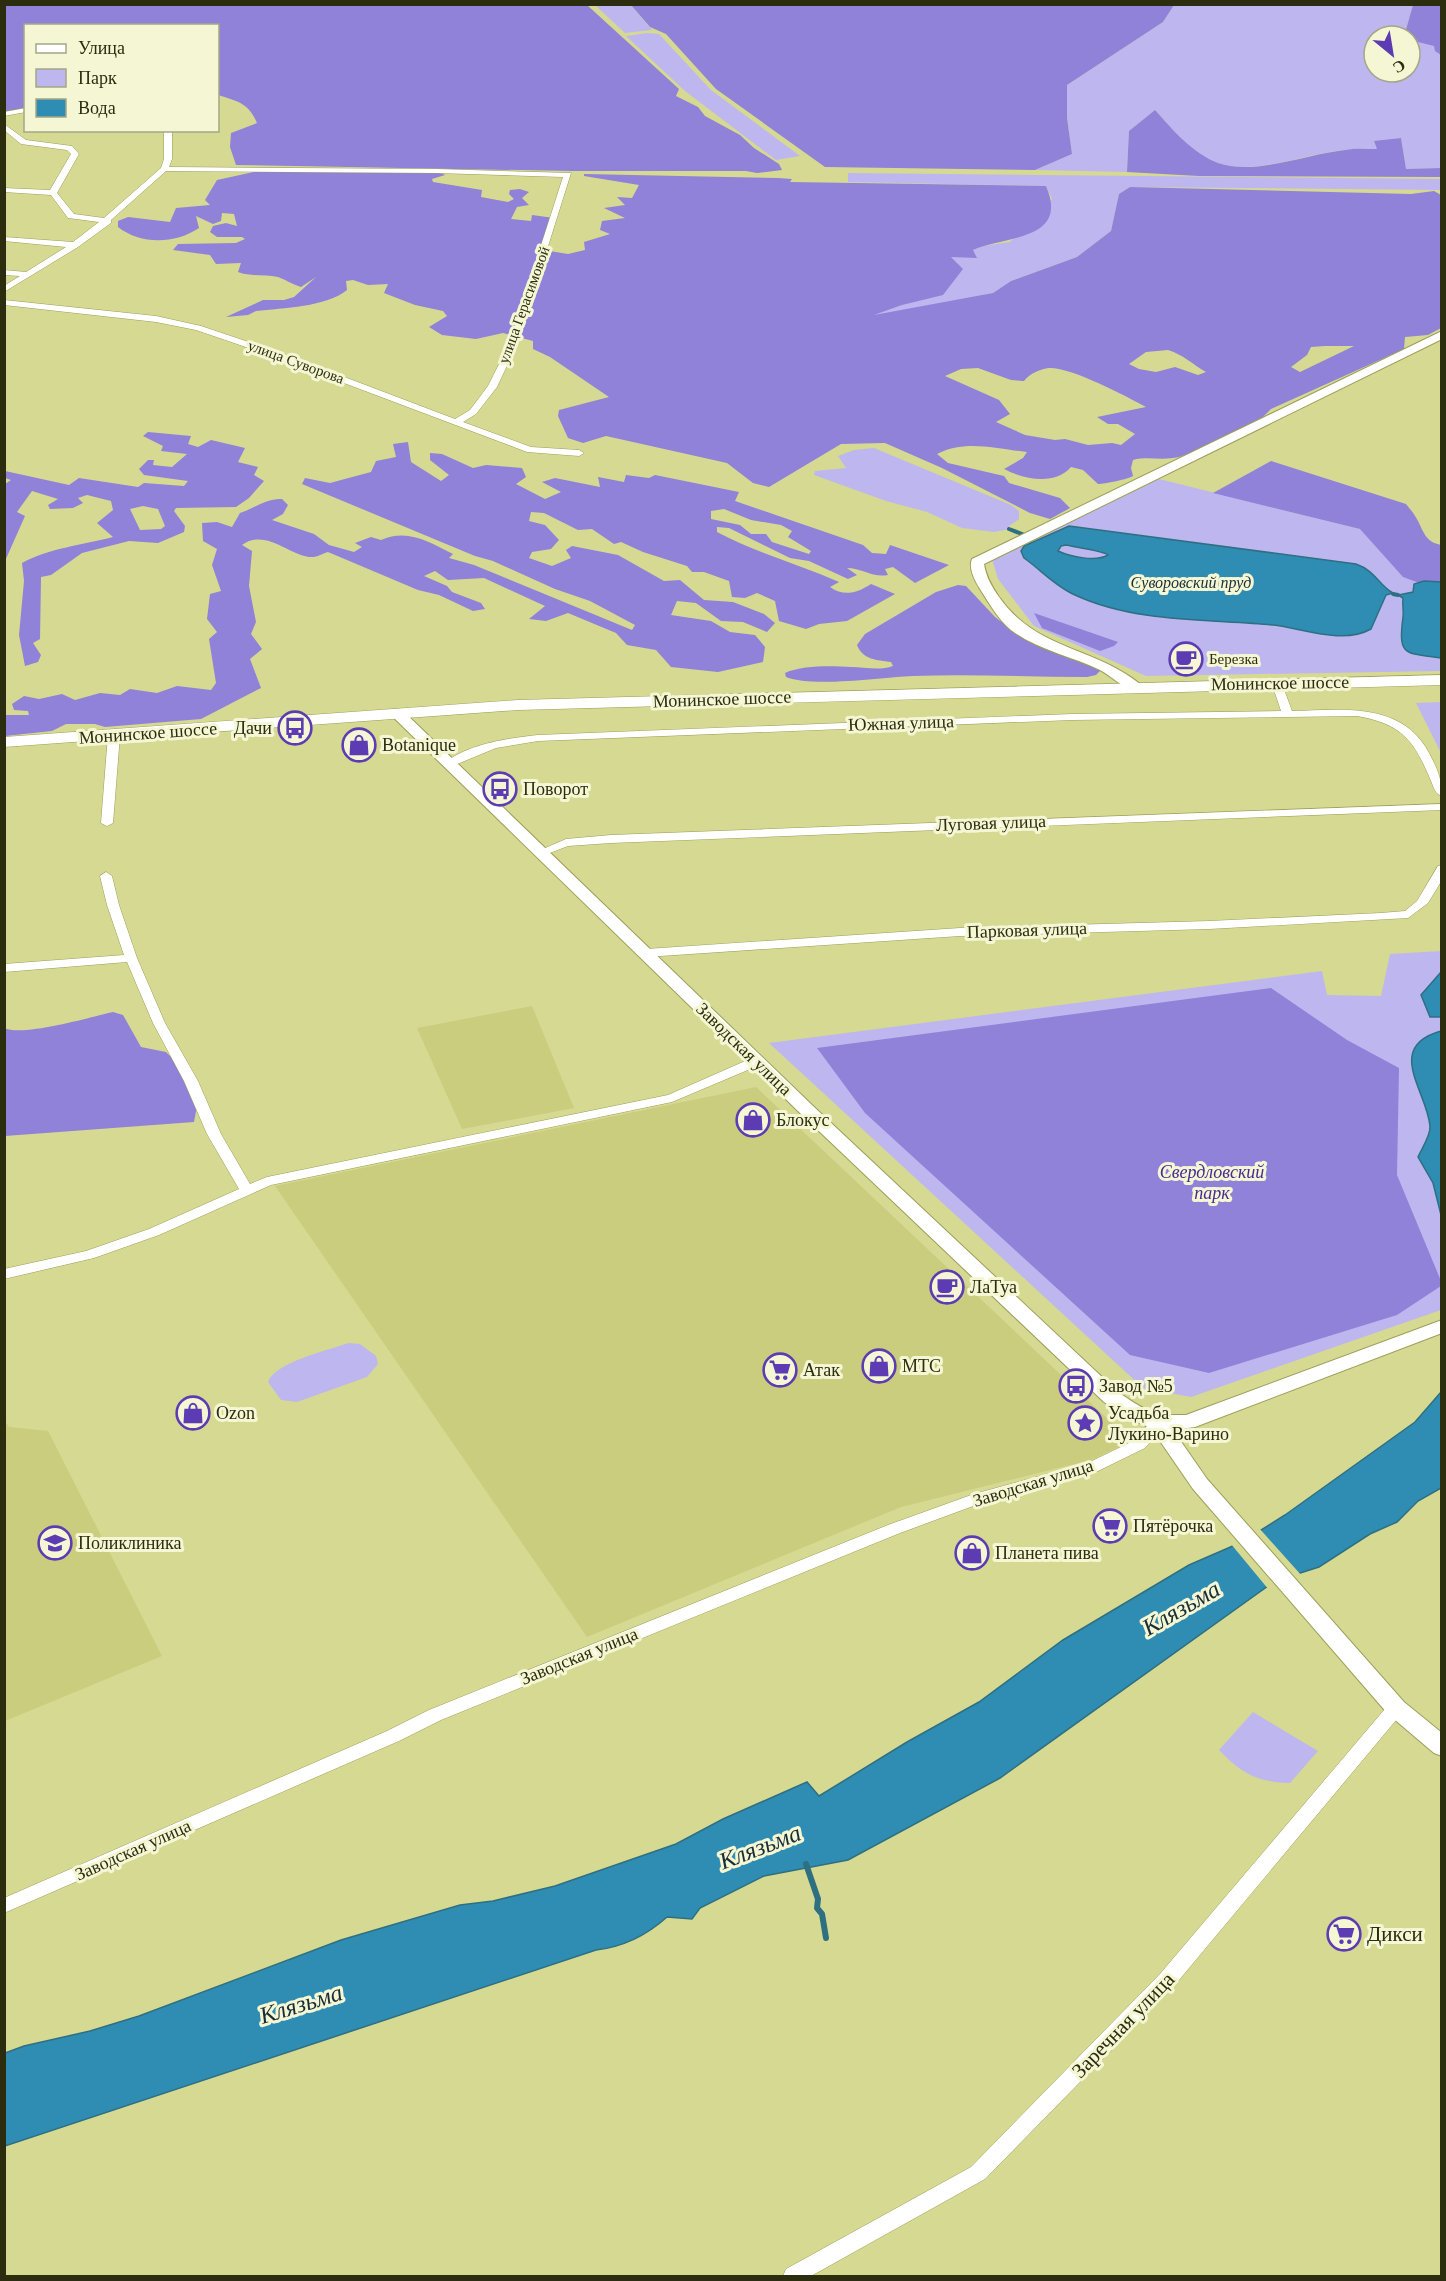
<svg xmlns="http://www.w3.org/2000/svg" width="1446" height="2281" viewBox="0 0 1446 2281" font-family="Georgia,serif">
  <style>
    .built { fill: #cacd7d }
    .green { fill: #beb7ef }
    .forest { fill: #9081d9; fill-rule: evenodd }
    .water { fill: #2f8cb3; stroke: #2e7082; stroke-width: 1.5; fill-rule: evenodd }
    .pier { fill: #d6d991 }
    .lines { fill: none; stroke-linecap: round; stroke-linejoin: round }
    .stream-far1 { stroke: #2e7082; stroke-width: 4 }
    .stream { stroke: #2e7082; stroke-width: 6 }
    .minor-casing { stroke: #9c9f59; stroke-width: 1 }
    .tertiary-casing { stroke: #9c9f59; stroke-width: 2 }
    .secondary-casing { stroke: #9c9f59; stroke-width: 1 }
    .minor { fill: #fff; fill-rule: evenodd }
    .tertiary { fill: #fff; fill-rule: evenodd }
    .secondary { fill: #fff; fill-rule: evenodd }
    .labels { text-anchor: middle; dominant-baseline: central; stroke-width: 6; stroke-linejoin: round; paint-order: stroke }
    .far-street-label { font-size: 15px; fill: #2c2d0f; stroke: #f5f7d4 }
    .far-poi-label { font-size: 15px; fill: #2c2d0f; stroke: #f5f7d4; text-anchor: start }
    .far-water-label { font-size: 16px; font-style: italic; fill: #182d37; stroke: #f5f7d4 }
    .street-label { font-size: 18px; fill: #2c2d0f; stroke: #f5f7d4 }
    .poi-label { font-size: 18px; fill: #2c2d0f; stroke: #f5f7d4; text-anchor: start }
    .park-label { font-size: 18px; font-style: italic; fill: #482b92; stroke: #f5f7d4 }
    .near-poi-label { font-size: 21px; fill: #2c2d0f; stroke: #f5f7d4; text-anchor: start }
    .near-street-label { font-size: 21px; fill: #2c2d0f; stroke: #f5f7d4 }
    .near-water-label { font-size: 24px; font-style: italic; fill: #182d37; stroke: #f5f7d4 }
  </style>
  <rect width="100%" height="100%" fill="#d6d991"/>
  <g class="built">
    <polygon points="532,1006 574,1108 462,1129 417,1028"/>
    <polygon points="756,1087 1131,1441 1091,1460 901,1507 587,1637 275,1186"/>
    <polygon points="4,1420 9,1427 48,1431 162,1656 5,1721"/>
  </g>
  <g class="green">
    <polygon points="595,5 631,5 652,30 625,33"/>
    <path d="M1174,5h239l-8,28 4,3h-35v36h36v-36l24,10 2,5 5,4v113l-35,1 -5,-31 -27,4 4,7c-11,0 -22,-1 -33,1 -38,3 -90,26 -127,13 -26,-9 -45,-33 -63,-53l-26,21 -2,41 -92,-2 37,-16 -5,-36v-33l96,-63z"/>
    <polygon points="647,33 659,34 711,90 800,156 776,160 685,91 626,36"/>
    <polygon points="848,173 1441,179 1442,190 1130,187 1119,194 1111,231 1077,257 1011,281 993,293 937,305 870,316 902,305 958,264 950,257 976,257 972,250 983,246 1010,242 1052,199 1046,186 848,182"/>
    <polygon points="874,448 1011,505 1019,511 1019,519 1009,526 1010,529 994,532 962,528 927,512 886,501 814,475 815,471 846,468 838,456 854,450"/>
    <polygon points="1159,479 1441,549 1441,671 1146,676 1034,626 998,579 992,559"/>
    <polygon points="1441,702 1442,702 1441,753 1416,703"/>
    <polygon points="1441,951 1441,1310 1191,1397 1143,1388 769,1043 1322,971 1327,995 1381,996 1390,954"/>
    <path d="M349,1343l11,1 16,12 2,8 -11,13 -70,25 -16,-2 -13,-18c7,-20 61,-32 81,-39z"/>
    <path d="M1253,1712l65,39 -28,32c-33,-1 -48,-9 -71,-33z"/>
  </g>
  <g class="forest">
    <path d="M4,5h583l92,84 -3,7 22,11 7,9 35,19 14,13 25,16 3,6 -25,3 -11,-2h-173l-337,-6 -6,-18 1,-14 26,-10c-8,-20 -20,-22 -39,-28v-69h-192l-1,83 -20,3z"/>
    <polygon points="631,5 1174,5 1163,22 1067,85 1067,118 1072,154 1035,170 825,167 716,89 666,34 650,27"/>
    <polygon points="1413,5 1441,5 1441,55 1435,51 1434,46 1418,42 1405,33"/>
    <path d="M1155,110c18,20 37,43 63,53 36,13 89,-9 127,-13 10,-2 21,-1 32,-1l-3,-8 27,-3 5,31 35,-1v9l-242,-1 -72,-4 2,-41z"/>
    <path d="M258,171l182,1 5,3 -13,4 1,3 49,8 -1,7 27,5 6,-3 -5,-5 1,-4 10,-1 9,3 -7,6 7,7 -12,2 -6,12 20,2 1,-6 22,3 -11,32 25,4 17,-4 -1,-8 26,-8 -10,-4 2,-9 23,-3 -21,-10 21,-3 -8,-8 15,1 7,-13 -55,-9v-2l194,4 14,1 -2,3 256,4c24,55 -42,50 -73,64l4,8 -26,-1 12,12 -20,26 -41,10 -28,10 119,-22 18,-12 66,-24 34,-26 8,-37 11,-7 281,7 23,-3 7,4v133l-13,7 -23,2 -1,12 -133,60 -8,8c-23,11 -61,33 -84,40 -17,4 -31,-1 -46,3l-2,8 2,8c-4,3 -29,8 -35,8l-15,-14 -12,-3c-16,19 -48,12 -67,2l19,-11 4,-6c-29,-3 -62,-13 -90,2l11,9 56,13 5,7 51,15 10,10 -20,11 -20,-6 -88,-45 -57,-25 -44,1 -72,43 -16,-4 -26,-20 -121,-27 -23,7 -15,-5 -10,-22 1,-6 50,-13 -59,-40 -17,-8v-8l-30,-8 -27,6 -34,-4 -13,-8 18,-11 -4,-5 -28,-6 -31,-12 4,-9 -20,1 -15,-5 -7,1 1,9c-21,17 -64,18 -91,21l-8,4 -22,2 37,-17h21l10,-3 22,-20 -15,10c-7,-2 -19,-9 -23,-10 -13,-3 -27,0 -40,-5l3,-9 -25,1 -6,-9 -37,-5 5,-6 58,-1 9,-4 -3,-2h-25l-7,-5 3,-6 13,-3 11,3 -3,-12 -12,-1 -1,8 -8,3 -17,-8 3,12c-24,16 -58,17 -81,-1v-6l10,-4 42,5 6,-14 34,-3 -5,-5 12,-20zM1325,346h29l-54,26 -9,-5 16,-12 4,-8zM1168,350c16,5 24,14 38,22l-8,3 -23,-8 -19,5 -17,-3 -10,-5 17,-12zM978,368l33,12 13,1c5,-7 16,-12 25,-13 22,-1 77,28 97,39l-49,10 11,7h10l17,10 -14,11 -9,-2 -24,2 -23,-6 -10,1 -30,-5 -29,-13 14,-8 -11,-14 -54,-24 16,-7z"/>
    <path d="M148,432l43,4 -3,8 10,3 13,-7 34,8 -7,14 20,5 -4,8 10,6 -15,17 -13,9 -60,1 -2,3 11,15 -1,6 -26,11 -29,-2 -47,12 -31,22 -10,2 -1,62 -7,4 8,12 -3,7 -13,4 -6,-31 5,-54 -2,-18c27,-15 61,-18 91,-26l-16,-14 16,-13 -2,-9 -24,-6 -9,3 5,5 -10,5 -23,1 -2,-4 10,-6 -26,-8 -15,21 8,4 -20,45v-77l6,-4 -6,-2v-7l64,14 10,-7 59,9 6,-4 40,3 4,-5 -44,-6 -5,-6 9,-9h6l-1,5 19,2 15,-13 -26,-3 2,-5 -20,-10zM143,506l15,3 7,17 -4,3 -21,1 -10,-21z"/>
    <path d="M408,442l3,20 30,19 8,-6 -19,-15v-7l12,1 31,14 13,-3 36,3 4,9 -10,7 29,15 16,-7 -19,-10 13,-4 45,9 -2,-10 26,5 2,-7 23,3 6,-3 84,17 -4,9 128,44 9,8 14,1 4,-9 59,20 -34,18 -22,-16 -8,2 3,6c-15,3 -26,-7 -41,-7l10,7 -9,4 -39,-18 -19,-3 -61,-30 -12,-1v5c39,21 82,32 122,50l-9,5c14,10 27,6 41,-3l24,10 -48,27 -28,3 -13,5 -27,-8 -4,-20 -18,-8 -12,5 -13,-1 -3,-16 -25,-9h-12l-5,-6 -44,-14 -22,-10 -7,2 -22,-15 -14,1 -34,-17 -13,-1 -2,9 16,4 14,15 -8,9 -19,3 -3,6 23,8 19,-8 -5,-8 6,-4 46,9 46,26 16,-1 24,20 29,2 31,12 11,9 -8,9 -24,-10 -22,-1 -25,-18 -19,-2 -6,14 40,6 19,11 25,3 10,12 -2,15 -45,10 -47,-5 -15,-17 -29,-5 -11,-12 -48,-20 -22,8 -17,-2 16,-13 -61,-28 -36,2 -13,-9 -11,5 23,10 5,6 29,11 4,6 -12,2 -34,-16 -21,-5 -90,-38c-4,1 -9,4 -14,5 -22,2 -47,-30 -72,-12l10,6 -3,35 7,36 -5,12 11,15 -12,10 11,29 -60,31 -96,8 -10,-3h-29l-14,7 -47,5v-21h24l-1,-4 -14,-1 -2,-6 12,-8 15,3 23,-5 13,6 25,-7 20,2 10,-6 27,4 20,-7 34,4 5,-7 -7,-44 8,-7 -10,-13 3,-25 11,-3 -9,-26 5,-16 -14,-8 -1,-18 15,-1 15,5 8,-14c15,-5 27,-15 42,-14l6,6 -5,9 -11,6 42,14 15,11 25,7 8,-5 -7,-4 16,-6 10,3c27,-12 48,2 72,14l-4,4 25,7 158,65 3,-5 -45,-24 -35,-12 -62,-28 -18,-5 -173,-72 3,-6 25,5 41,-11 5,-11 20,-4 -3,-13zM724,509l27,11 30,5 11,6 -4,6 23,14 -2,3 -37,-12 -6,-8h-15l-11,-9 -29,-6v-8z"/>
    <path d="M1271,461l135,43c4,5 9,11 12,17 6,12 8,21 23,24v40l-19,-1 -19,-7 -43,-48 -147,-36z"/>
    <path d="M958,585l8,1 29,31 24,18 75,30 6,6 -4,4 -9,2c-58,0 -116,-3 -174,-1 -31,1 -100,12 -127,1l-1,-4c18,-8 46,-7 66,-6 13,0 29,4 42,-1l-2,-4c-14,-2 -28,-2 -34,-17l8,-11 71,-42z"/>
    <polygon points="1034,613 1118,642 1114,646 1100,651 1042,628"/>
    <polygon points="1271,988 1347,1040 1399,1068 1397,1175 1441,1281 1441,1286 1397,1315 1209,1373 1130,1355 865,1113 817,1048"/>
    <path d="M113,1012l10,3 18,32 25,5 12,12 19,42 -3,16 -189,14 -1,-108c19,9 87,-11 109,-16z"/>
  </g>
  <g class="water">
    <path d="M1069,526l287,38c20,7 23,22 37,29l-7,2 -15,34c-28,16 -69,-1 -98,-4 -64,-6 -138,-2 -198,-30 -19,-8 -34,-25 -51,-37l-3,-7 3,-5zM1066,545c8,2 38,6 42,10 -12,7 -37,2 -50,-4l3,-5z"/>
    <path d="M1424,581l17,1v76c-37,-5 -43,-2 -38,-41 1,-6 -1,-12 0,-19l-5,-3 15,-3 1,-8z"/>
    <polygon points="1441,972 1441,1017 1430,1017 1421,995"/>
    <path d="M1441,1031h1l-1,184 -8,-32 -15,-26c4,-9 13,-22 12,-31 -3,-35 -46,-79 11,-95z"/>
    <path d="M1441,1392v96l-23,13 -21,21 -27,12 -51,33 -44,14 -275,197 -152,82 -84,16 -64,32 -8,11 -25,-2c-20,18 -44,30 -71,33l-591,196v-93l19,-7 66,-15 49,-15 202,-76 119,-35 33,-4 62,-15 121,-42 47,-25 84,-37 12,14 88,-54 72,-40 84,-62 126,-75 53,-23 43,-27 130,-93z"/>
  </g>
  <polygon class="pier" points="1259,1528 1302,1576 1277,1584 1269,1590 1231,1544"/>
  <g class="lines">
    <g class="stream-far1">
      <polyline points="1009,529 1027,536"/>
      <polyline points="1393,594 1398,595"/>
    </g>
    <polyline class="stream" points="806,1864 818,1899 817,1908 822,1914 826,1938"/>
    <g class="minor-casing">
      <g id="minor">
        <polygon points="26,108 26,112 4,116 4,112"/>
        <polygon points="4,124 26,140 72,146 79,154 57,193 74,214 104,218 161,168 164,159 164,130 172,130 172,159 169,167 436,169 571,173 518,342 497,387 476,414 463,422 531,447 579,450 584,453 579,456 527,452 275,357 196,330 156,322 4,305 4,300 156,316 201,326 281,353 455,419 470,410 488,386 510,342 563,177 436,173 166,171 111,220 111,223 78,247 4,292 4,286 20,276 4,275 4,270 26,272 66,247 4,241 4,237 73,242 99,222 68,218 51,195 4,192 4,188 50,190 71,154 67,150 21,144 4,130"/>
        <path d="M1277,681l5,3 10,27c49,-1 110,-10 137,42 8,15 13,26 13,43 -7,-2 -8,-8 -11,-15 -17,-41 -29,-57 -74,-65l-285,4 -534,21 -42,7 -46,19 -6,-3c21,-20 66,-26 94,-29l534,-21 209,-3 -9,-27z"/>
        <polygon points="114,732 120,735 113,823 107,826 101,823 108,735"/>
        <polygon points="1442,804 1442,810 611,843 568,846 542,856 536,852 566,839 611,835"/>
        <polygon points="1438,866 1442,866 1442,880 1428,903 1408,918 1209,929 960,936 646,957 640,953 646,949 960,928 1209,921 1381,913 1405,911 1417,901"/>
        <polygon points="106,872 112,876 119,905 137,958 165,1023 198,1081 221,1134 250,1184 267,1177 668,1095 752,1058 762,1058 764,1061 762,1064 672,1102 271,1185 159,1235 94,1258 4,1279 4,1269 86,1251 149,1229 239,1189 207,1134 184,1081 153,1023 127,962 4,972 4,964 124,955 107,905 100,876"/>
        <polygon points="1158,1418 1163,1419 1166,1423 1145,1448 1098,1471 984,1502 900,1533 441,1720 399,1741 4,1913 4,1898 387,1731 429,1710 888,1525 974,1494 1088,1463 1135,1440 1153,1419"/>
        <polygon points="1396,1701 1402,1703 1404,1708 1402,1713 1174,1986 985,2179 811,2276 783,2276 786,2269 971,2167 1160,1974 1390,1703"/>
      </g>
    </g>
    <g class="tertiary-casing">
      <g id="tertiary">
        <path d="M1442,331v8l-458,225c2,13 8,23 15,33 37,53 93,49 141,87l2,3 -2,3c-13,3 -28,-14 -40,-20 -29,-14 -63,-20 -89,-40 -13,-11 -22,-27 -31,-41 -5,-8 -12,-21 -8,-30z"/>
        <path d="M397,709l5,1 411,396 305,286c28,19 34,24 68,23l256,-95v13l-247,94 -22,3 34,49 197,223 38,31v23l-8,-3 -46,-39 -195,-225 -42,-61 -25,-11 -22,-15 -303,-288 -409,-398 -2,-3 2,-3z"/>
      </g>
    </g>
    <g class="secondary-casing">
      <polygon id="secondary" points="1442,675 1442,685 518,710 4,747 4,737 518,700"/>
    </g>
    <use href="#minor" class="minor"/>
    <use href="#tertiary" class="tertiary"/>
    <use href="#secondary" class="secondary"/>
  </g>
  <defs>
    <g id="cafe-ring" transform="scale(1.725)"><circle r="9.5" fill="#f5f7d4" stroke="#5c3bb3" stroke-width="1.5"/><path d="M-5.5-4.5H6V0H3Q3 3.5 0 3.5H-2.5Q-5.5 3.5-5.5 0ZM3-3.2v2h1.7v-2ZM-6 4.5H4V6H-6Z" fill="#5c3bb3"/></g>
    <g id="bus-ring" transform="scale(1.725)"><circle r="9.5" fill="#f5f7d4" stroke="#5c3bb3" stroke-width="1.5"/><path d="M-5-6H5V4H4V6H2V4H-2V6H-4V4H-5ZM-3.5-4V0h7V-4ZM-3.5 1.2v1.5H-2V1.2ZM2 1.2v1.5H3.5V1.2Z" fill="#5c3bb3"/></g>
    <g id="shop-ring" transform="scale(1.725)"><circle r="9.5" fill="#f5f7d4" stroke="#5c3bb3" stroke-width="1.5"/><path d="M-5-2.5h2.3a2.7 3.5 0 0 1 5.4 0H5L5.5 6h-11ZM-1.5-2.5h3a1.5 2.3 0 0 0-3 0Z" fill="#5c3bb3"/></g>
    <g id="supermarket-ring" transform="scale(1.725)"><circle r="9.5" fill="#f5f7d4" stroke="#5c3bb3" stroke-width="1.5"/><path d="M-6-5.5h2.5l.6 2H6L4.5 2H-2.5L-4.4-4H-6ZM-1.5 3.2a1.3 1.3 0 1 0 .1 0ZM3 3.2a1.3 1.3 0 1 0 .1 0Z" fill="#5c3bb3"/></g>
    <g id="sight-ring" transform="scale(1.725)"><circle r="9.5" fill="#f5f7d4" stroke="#5c3bb3" stroke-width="1.5"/><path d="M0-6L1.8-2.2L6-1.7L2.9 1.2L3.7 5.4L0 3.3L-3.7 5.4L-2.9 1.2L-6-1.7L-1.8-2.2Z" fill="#5c3bb3"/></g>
    <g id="school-ring" transform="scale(1.725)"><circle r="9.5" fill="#f5f7d4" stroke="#5c3bb3" stroke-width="1.5"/><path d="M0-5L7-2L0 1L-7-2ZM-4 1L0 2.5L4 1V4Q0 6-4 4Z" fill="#5c3bb3"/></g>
  </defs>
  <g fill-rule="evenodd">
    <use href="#cafe-ring" x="1186" y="659"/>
    <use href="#bus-ring" x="295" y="728"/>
    <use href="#shop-ring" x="359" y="745"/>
    <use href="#bus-ring" x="500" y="789"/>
    <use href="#shop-ring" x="753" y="1120"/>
    <use href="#cafe-ring" x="947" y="1287"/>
    <use href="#shop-ring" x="879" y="1366"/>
    <use href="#supermarket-ring" x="780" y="1370"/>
    <use href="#bus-ring" x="1076" y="1386"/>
    <use href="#shop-ring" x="193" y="1413"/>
    <use href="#sight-ring" x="1085" y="1423"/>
    <use href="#supermarket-ring" x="1110" y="1526"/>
    <use href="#school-ring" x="55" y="1543"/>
    <use href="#shop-ring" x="972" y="1553"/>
    <use href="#supermarket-ring" x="1344" y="1934"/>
  </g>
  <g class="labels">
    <g class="far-street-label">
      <text transform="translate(524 305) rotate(-70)">улица Герасимовой</text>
      <text transform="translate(296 362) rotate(20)">улица Суворова</text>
    </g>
    <g class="far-poi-label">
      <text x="1209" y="659">Березка</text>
    </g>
    <g class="far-water-label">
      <text x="1191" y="582">Суворовский пруд</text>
    </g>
    <g class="street-label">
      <text transform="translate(1280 683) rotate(-1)">Монинское шоссе</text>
      <text transform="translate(722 699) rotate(-2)">Монинское шоссе</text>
      <text transform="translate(901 723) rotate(-2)">Южная улица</text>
      <text transform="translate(148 733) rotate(-4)">Монинское шоссе</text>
      <text transform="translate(991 823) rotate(-2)">Луговая улица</text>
      <text transform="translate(1027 930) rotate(-2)">Парковая улица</text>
      <text transform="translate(744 1049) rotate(44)">Заводская улица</text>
      <text transform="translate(1033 1483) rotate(-17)">Заводская улица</text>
      <text transform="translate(579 1656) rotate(-22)">Заводская улица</text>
      <text transform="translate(133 1850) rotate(-24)">Заводская улица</text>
    </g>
    <g class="poi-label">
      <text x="272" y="728" text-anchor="end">Дачи</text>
      <text x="382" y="745">Botanique</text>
      <text x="523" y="789">Поворот</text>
      <text x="776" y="1120">Блокус</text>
      <text x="970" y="1287">ЛаТуа</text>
      <text x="902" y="1366">МТС</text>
      <text x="803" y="1370">Атак</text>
      <text x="1099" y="1386">Завод №5</text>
      <text x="216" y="1413">Ozon</text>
      <text x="1108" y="1413">Усадьба<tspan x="1108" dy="21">Лукино-Варино</tspan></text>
      <text x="1133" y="1526">Пятёрочка</text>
      <text x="78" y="1543">Поликлиника</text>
      <text x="995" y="1553">Планета пива</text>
    </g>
    <g class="park-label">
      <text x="1212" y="1172">Свердловский<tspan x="1212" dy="21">парк</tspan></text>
    </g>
    <g class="near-poi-label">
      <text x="1367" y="1934">Дикси</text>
    </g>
    <g class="near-street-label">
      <text transform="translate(1123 2025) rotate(-46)">Заречная улица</text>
    </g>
    <g class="near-water-label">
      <text transform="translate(1181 1608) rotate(-30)">Клязьма</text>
      <text transform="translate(760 1847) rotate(-21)">Клязьма</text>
      <text transform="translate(301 2004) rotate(-17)">Клязьма</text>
    </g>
  </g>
  <rect width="1446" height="2281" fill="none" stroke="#2c2d0f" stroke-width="12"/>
  <rect x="24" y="24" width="195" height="108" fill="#f5f7d4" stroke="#a5a685" stroke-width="1.5"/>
  <rect x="36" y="44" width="30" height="9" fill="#ffffff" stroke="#a5a685" stroke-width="1.5"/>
  <text x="78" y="54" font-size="18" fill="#2c2d0f">Улица</text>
  <rect x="36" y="69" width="30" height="18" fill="#beb7ef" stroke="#a5a685" stroke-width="1.5"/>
  <text x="78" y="84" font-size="18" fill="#2c2d0f">Парк</text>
  <rect x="36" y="99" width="30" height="18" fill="#2f8cb3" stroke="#a5a685" stroke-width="1.5"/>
  <text x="78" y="114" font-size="18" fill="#2c2d0f">Вода</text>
  <g transform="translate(1392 54) rotate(150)"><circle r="28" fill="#f5f7d4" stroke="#a5a685" stroke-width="1.5"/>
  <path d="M0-4.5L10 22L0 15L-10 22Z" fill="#5c3bb3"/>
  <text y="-9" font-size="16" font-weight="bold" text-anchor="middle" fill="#2c2d0f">С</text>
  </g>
</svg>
